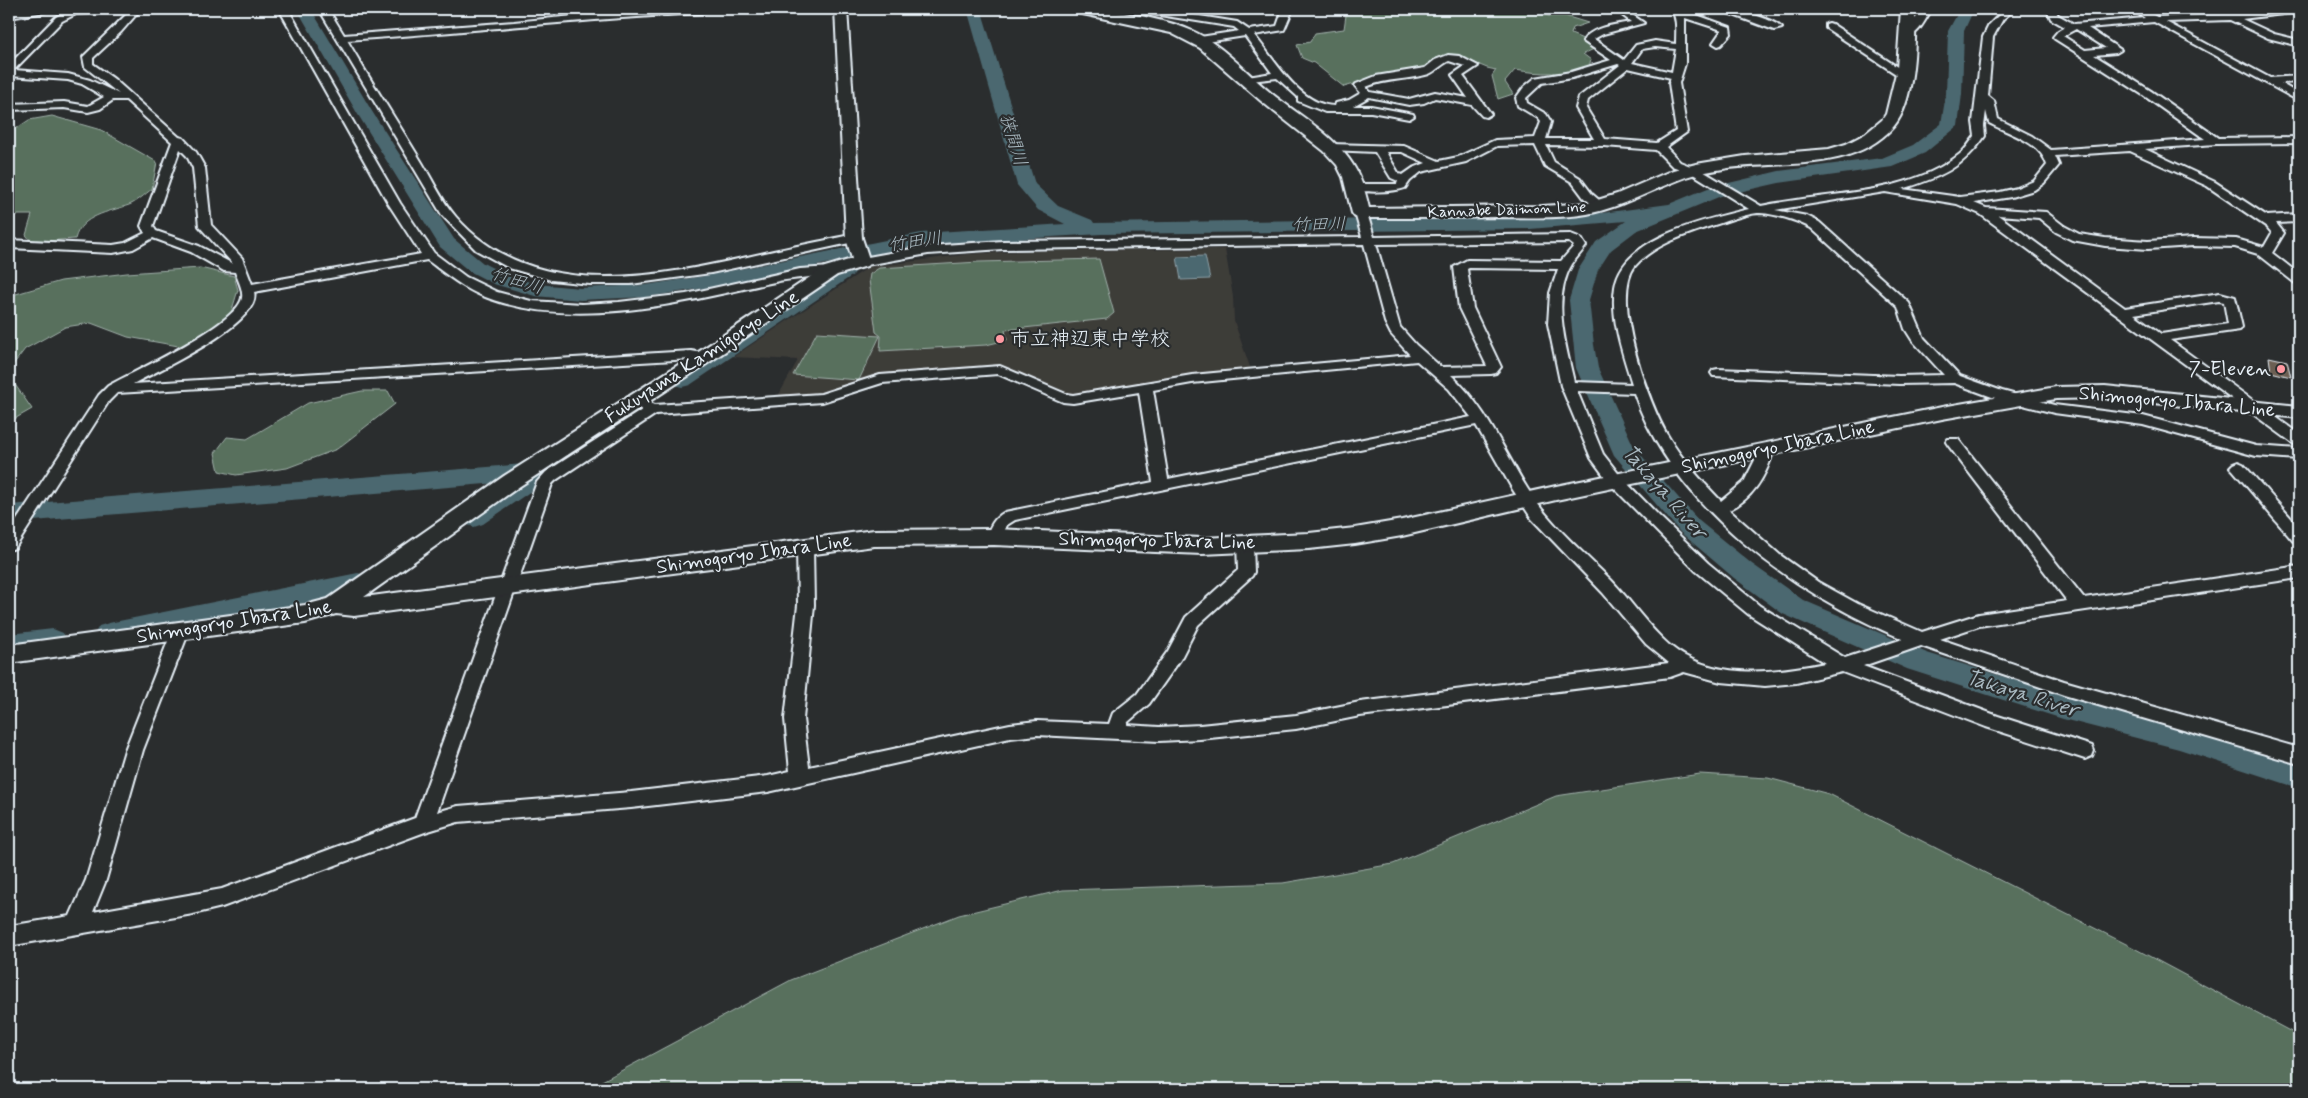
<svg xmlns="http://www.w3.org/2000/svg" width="2308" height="1098" viewBox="0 0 2308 1098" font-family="Mynerve,'Klee One',sans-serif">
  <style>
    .built { fill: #3e3c39 }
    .green { fill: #58705d; stroke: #a0b0aa }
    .water { fill: #4c6870; stroke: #8a9fa6 }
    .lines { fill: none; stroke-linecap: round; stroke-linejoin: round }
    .river { fill: #4c6870; fill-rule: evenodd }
    .building { fill: #6c5f53; stroke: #e8f1f8 }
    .street-casing { stroke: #e8f1f8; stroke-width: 4 }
    .secondary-casing { stroke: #e8f1f8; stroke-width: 4 }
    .primary-casing { stroke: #e8f1f8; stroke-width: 4 }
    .street { fill: #2a2d2e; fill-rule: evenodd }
    .secondary { fill: #2a2d2e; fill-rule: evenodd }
    .primary { fill: #2a2d2e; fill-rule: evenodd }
    .poi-dot { fill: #ff9aa2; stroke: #2a2d2e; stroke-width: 2 }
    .labels { text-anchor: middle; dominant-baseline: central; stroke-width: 4.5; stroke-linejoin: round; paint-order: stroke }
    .far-street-label { font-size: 16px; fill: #e8f1f8; stroke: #2a2d2e }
    .far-water-label { font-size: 18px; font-style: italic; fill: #aabac2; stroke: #2a2d2e }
    .poi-label { font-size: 20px; fill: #e8f1f8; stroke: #2a2d2e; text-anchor: start }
    .street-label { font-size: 20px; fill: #e8f1f8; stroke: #2a2d2e }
    .water-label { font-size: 21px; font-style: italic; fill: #aabac2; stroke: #2a2d2e }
  </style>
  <rect width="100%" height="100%" fill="#2a2d2e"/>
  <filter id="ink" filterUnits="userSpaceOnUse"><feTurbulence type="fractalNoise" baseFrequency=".02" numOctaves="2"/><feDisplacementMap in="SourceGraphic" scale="10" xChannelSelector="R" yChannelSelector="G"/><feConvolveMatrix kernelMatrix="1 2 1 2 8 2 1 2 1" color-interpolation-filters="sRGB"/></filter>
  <g filter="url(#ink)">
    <polygon class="built" points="1225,249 1233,297 1234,321 1251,370 1064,396 1000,368 873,377 821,395 777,398 798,360 733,357 869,267 969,254 1023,251"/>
    <g class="green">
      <path d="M1341,9h183l25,7h16l23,7 -15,5 -2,6 12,5 11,10 -11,5 8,6 -2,7c-25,8 -48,7 -74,3l-10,12 8,12 -15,5 -6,-23 4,-6 -9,-2 -29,-12 -15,1 -26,13 -34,6 -39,11 -30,-24 -12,-5 -5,-13 13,-3 5,-9 29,-4 2,-14z"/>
      <path d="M52,116l49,14 56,32 -5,27c-7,5 -15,13 -23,16 -20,7 -48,10 -54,34l-43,3 -6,-7 6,-20h-23v-86l8,-1 12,-8z"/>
      <polygon points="1099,259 1114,313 1107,319 1005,330 1007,340 986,345 880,351 881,336 876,332 869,280 870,274 879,268 979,262"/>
      <polygon points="200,268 234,276 238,290 231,313 208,333 184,347 128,337 91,323 65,327 25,349 9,370 9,296 61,281 127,273"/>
      <polygon points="817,332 880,336 859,380 793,375"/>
      <polygon points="9,376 32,409 9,422"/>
      <polygon points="362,391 388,391 395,404 337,449 287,468 236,475 219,471 215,453 227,437 247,439 308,403"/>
      <polygon points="1700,774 1768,778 1829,794 2132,947 2299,1036 2299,1089 587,1089 791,980 959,915 1063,890 1283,883 1393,864 1556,796"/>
    </g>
    <polygon class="water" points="1205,256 1210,279 1181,280 1177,257"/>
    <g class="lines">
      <g class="river">
        <polygon points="297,9 311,9 373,113 454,239 483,263 508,276 537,284 580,288 646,285 705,276 921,233 1065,224 1038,210 1017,185 967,9 981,9 1035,184 1058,206 1092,220 1094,223 1530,217 1602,213 1669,204 1708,188 1779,171 1882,158 1913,145 1941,124 1946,94 1948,31 1960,9 1974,9 1964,31 1962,94 1958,126 1925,153 1892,167 1779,183 1721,196 1636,231 1611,250 1598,270 1589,300 1594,345 1598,368 1634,447 1698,520 1752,564 1803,600 1927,653 2063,695 2179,725 2299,762 2299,788 2179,749 2063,719 1907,669 1783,614 1734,578 1680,532 1614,455 1576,368 1569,300 1578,270 1596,242 1626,221 1530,229 1101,234 921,245 705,288 646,297 580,300 535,296 494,284 469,271 440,247 357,113"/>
        <polygon points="846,265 853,267 856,271 853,275 690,385 682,387 674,385 671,380 674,375 839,267"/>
        <polygon points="557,453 566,455 569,461 566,467 483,524 474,527 465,524 461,518 465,512 510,482 9,523 9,505 537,463 548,455"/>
        <polygon points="358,573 368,576 371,583 368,590 109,643 99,640 95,633 99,626 109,623"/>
        <polygon points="53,629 63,633 67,640 63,647 9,656 9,634"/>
      </g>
    </g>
    <polygon class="building" points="2269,357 2287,361 2291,377 2271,372"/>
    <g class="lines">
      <g class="street-casing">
        <g id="street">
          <polygon points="30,9 50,9 45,12 9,18 9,12"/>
          <path d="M60,9h56l-5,3 -35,2 -14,7 -48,49 54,4 22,6 29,14 -34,-27 -2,-10 49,-48h9l-20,23 -28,26v6l21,15 65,58 4,1 13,14 9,16 6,57 31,33 10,26 169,-30 -33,-51 -109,-194h9l112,194 34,50 32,24 31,15 34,9 51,3 37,-2 67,-8 114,-25 31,-2 6,4c-3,4 -48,8 -58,10 -90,20 -202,50 -291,17 -23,-8 -42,-24 -61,-38l-173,32c9,31 -97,79 -121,92l558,-33 18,3 2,3 -7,4 -13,-2 -574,34 -8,8 -94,147 -6,2v-18l90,-137 9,-9c29,-16 121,-58 133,-85 4,-8 -3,-21 -6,-29l-11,-1 -33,-19 -38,-14 -20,11 -20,4 -104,-5v-8l104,5 12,-2 20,-10 -4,-7 31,-84 -46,-42h-13l-13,9 -12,3 -24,-4 -55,2v-6l55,-2 24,4 16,-9 -22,-13 -14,-4 -59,-4v-11l47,-48 9,-5zM180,149l7,7 6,12 6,58 34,38 -34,-18 -43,-15 -3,-5z"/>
          <path d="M319,9h9l16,26 170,-13 108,-11 83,-2 -1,3 -3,1c-118,6 -236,19 -354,27 23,40 48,78 71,116 13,20 22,43 38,61 78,89 208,59 309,36 30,-7 59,-12 89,-19l6,4 -6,4 -143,31 -80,11h-41l-39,-4 -42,-12 -33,-18 -34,-35z"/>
          <path d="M1136,9h20l81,13 12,8 28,-4 6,-17h10l-9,21 -30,5c21,25 46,71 81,71l1,-3 13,-3 12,-7 -6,-7 1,-2 20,-8 49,-8 10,-8 13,-5 11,1 19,10 -15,10 28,38 -5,3 -4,-1 -10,-11 -37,-7 -11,5 -15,2 -40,-8 -16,9h18l42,8 1,2 -5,3 -38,-7h-46l-27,-11v-4l-21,-19 -35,4v-4l30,-5 -27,-37 -45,7 -5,-3 5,-3 39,-6 -5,-4 -93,-15zM1449,61l16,5 -13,9 16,23 -33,-6 -26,7 -39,-7 -4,-5c21,-9 43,-7 63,-13 7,-3 13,-10 20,-13z"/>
          <path d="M1614,9h10l20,14 -41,11 -9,5 30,21 12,-15 19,-4 21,3c0,-13 2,-25 -5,-35h9l50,18 1,7 -10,11 -3,1 -5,-3 9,-13 -37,-12v46l-6,19 8,49 -21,15 14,15 21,8 60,36c63,-14 148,-10 199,-52 6,-5 10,-12 15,-18l-2,-14 10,-85 6,-12 16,-16h10l-12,10 -10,18 -5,59 6,5 4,18 34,17 19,14 154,-11 -62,-44 -88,-56 -2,-2 5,-6 7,-4 -14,-8 -4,-10h8l3,6 16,9 71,-6 -13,-9h10l15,8 74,-3 47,-5h21v3l-57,7 32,15 25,6v6l-31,-8 -38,-18 -64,2 104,56 29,-2v6l-19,1 19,11v7l-145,-79 -66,6 33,22 -5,3 -22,2 57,36 67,47 81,-1v6l-83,1 -71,5 70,33 52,34 32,-2v8l-23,1 8,10 -12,20 27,21v10l-4,-1 -37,-29 -23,-7 -42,-1 -45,3 -43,-3 -33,-6 -16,-8 -17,-14 -41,-3 127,93 95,-15 15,4 7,30 -2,3 -70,10 129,94v12l-5,-2 -314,-230 -23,-10 -72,-12 -110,18 32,6 12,6 90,81 15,35 36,38 42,15 52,14 89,11 113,30 43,3v10l-43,-3 -113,-31 -89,-12 -62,-16 -38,-14 -55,1 -186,-8 -2,-3 2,-3 5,-1 181,7 45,-1 -32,-35 -7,-11 -7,-22 -87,-79c-15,-8 -35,-14 -51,-15 -14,0 -38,10 -52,14 -24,8 -56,19 -73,39 -25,32 14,139 33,170 14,24 34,45 53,65l23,-19 18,-36h10l2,3c-7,25 -20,49 -45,61l51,45 38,27 40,22 64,28 57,-18 88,-13 -119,-156 -2,-3 2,-3h10l126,159 215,-32v12l-320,48 -39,13 124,42 235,67v16l-235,-69 -143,-49 -58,20 135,50 94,30 2,5 -2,5 -7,3 -99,-32 -144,-55 -46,11 -31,3 -44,-4 -37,-10 -14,5 -310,39 -64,13 -96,10 -41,2 -122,-6 -27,3 -242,54 -137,16 -173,14 -33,10 -203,75 -29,7 -184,32v-20l61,-10 16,-36 39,-130 49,-124 6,-1 6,1 3,5 -46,119 -37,130 -13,32 129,-23 193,-71 122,-336 9,-10 96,-62 -15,-9 2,-3h10l16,7 166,-11 59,-19 120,-9 66,28 7,1 119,-20 218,-20 -19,-21 -6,-12 -21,-78 -361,5 -75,5 -67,12 -6,-4 2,-3 71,-13 75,-5 359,-4 -7,-24 6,-4 6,4 7,24 197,-3 10,4 5,8c-4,6 -10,12 -14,18 -21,35 -6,82 2,118l58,2c-9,-30 -22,-65 -17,-97 7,-50 93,-68 134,-78l-56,-35 -21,-8 -16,-16 -52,-4 -58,-1 8,17 26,16 12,16 14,12 -2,2 -4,2 -16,-12 -12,-16 -27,-16 -10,-21 -38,1 -31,16 -45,10 -11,9 -5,7c-10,4 -47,6 -55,-1l6,-3h41l1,-3 -7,-3 -16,-26 -45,-2 -5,-3 5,-3 74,2 35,15 19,-4 37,-17 40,-2 6,-16 -3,-4 -20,-12 -2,-8 8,-11 11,-9 36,-6 40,-12 -28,-19c8,-15 34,-16 48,-19zM2076,29l30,19 -21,2 -22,-14zM1655,47l21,2 -4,23 -40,-9 10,-14zM1618,64l2,1 -41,32 -3,11 18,31h-48l5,-17 -5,-8 -19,-11 -1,-5 16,-15 30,-5zM1628,68l43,10 -2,5 7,48 -19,12 -52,-4 -19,-31 2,-8zM1986,111l3,12c20,11 51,18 58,42l-13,16 -17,7 -17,4 -40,5 -58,-8c37,-11 61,-21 83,-53l-1,-10zM2130,151l77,35 60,41 5,6 -8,14 -28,-8 -43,-1 -45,3 -43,-3 -26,-4 -15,-8 -18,-14 -60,-4 -12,-5 37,-6 23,-7 10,-7 15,-18 -4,-9zM1386,152h16l24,11 -13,5 -10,7 -4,-1zM1569,242l5,4 -13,15 -94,-1 -13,7 5,41 28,58 -46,1 -25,-22 -16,-18 -24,-83zM1469,268l89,1 -8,24 -2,31 13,62 30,72 20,27 85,86 52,43 77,49c-51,10 -113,18 -156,-18 -22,-19 -38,-44 -58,-65 -30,-30 -62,-56 -84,-92 -24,-39 -42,-82 -76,-113l40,-1 5,-1 5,-6 -28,-59 -6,-39zM2219,301l5,1 4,22 -67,10 -27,-20zM1417,361l32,28 22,28 -303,62 -15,-89 39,-7zM998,374l65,28 10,1 66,-11 14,90 -148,30c-12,7 -14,13 -19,25l2,4 6,2 6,-2 7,-16 8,-5 461,-95 37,65 19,29 71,74 43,51 23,19 -309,39 -64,13 -96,10 -41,2 -32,-2 1,-3 21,-18 31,-44 18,-35 54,-49 2,-4 -1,-28 -2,-4 -6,-2 -6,2 -2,4 1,26 -52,47 -18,34 -31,43 -24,19 -4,11 -72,-3 -27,3 -201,43 -6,-48 11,-114 -1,-58 -2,-4 -6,-2 -6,2 -2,4 1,58 -13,114 5,52 -22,5 -137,16 -173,14 -21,6 115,-328 4,-4 100,-66 166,-12 60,-19zM1577,391l57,2c38,113 163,203 269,246l-58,19 -85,-52 -52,-43 -48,-46 -39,-40 -18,-23z"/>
          <path d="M1717,9c16,-1 53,8 65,19l-8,2z"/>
          <path d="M1923,9h9c-7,10 -14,29 -27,27l-2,-2z"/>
          <polygon points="1829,23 1832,24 1908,74 1907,76 1899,76 1826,28 1826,24"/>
          <polygon points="2238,462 2243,464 2299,527 2299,542 2293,541 2233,470 2230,467 2233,464"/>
        </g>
      </g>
      <g class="secondary-casing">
        <polygon id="secondary" points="835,9 847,9 862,238 870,262 867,266 837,275 711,361 520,486 364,597 874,530 994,529 1202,538 1309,533 1355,528 1402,520 1556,486 1942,407 2056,387 2105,386 2299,406 2299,418 2105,398 2056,399 1942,419 1556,500 1402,536 1355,544 1309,549 1202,554 994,545 874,546 354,616 336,614 305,623 9,663 9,645 305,605 328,599 504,476 697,353 825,267 852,259 846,238"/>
      </g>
      <g class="primary-casing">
        <path id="primary" d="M1071,9c29,-2 92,9 119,21 31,13 55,42 81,63 26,21 58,39 78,66 11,15 16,31 20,49l173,-2 46,-3 29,-9 56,-24 23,-6 49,-8 84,-7 17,-5 19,-10 17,-14 4,-6 11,-45 4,-60h14c1,31 0,92 -21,117 -41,48 -116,34 -171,43 -12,2 -25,4 -37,8 -33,12 -63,30 -99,37 -30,5 -60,3 -90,3 -45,1 -91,1 -136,1l-6,-1 -3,-4 -9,-36 -6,-12 -13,-14 -63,-50 -61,-53 -29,-15 -93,-20z"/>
      </g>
      <use href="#street" class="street"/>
      <use href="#secondary" class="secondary"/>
      <use href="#primary" class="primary"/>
    </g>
  </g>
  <g class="poi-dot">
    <circle cx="1000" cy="339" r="5"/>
    <circle cx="2281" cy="369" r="5"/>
  </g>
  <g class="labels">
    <g class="far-street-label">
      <text transform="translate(1507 210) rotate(-2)">Kannabe Daimon Line</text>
    </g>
    <g class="far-water-label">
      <text transform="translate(1013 140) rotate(73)">狭間川</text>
      <text transform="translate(1319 225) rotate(-1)">竹田川</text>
      <text transform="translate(915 242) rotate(-8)">竹田川</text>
      <text transform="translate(517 281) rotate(17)">竹田川</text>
    </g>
    <g class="poi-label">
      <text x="1010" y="339">市立神辺東中学校</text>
      <text x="2271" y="369" text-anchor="end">7-Eleven</text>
    </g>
    <g class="street-label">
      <text transform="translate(702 357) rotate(-33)">Fukuyama Kamigoryo Line</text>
      <text transform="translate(2177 402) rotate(5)">Shimogoryo Ibara Line</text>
      <text transform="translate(1778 447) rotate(-12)">Shimogoryo Ibara Line</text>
      <text transform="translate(1157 541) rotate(1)">Shimogoryo Ibara Line</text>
      <text transform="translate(754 554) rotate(-8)">Shimogoryo Ibara Line</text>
      <text transform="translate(234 622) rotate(-9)">Shimogoryo Ibara Line</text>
    </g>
    <g class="water-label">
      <text transform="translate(1664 492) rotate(49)">Takaya River</text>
      <text transform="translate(2022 694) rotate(17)">Takaya River</text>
    </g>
  </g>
  <rect width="2308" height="1098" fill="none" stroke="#2a2d2e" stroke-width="30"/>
  <rect x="15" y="15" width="2278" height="1068" fill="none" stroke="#e8f1f8" stroke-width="2" filter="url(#ink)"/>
</svg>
